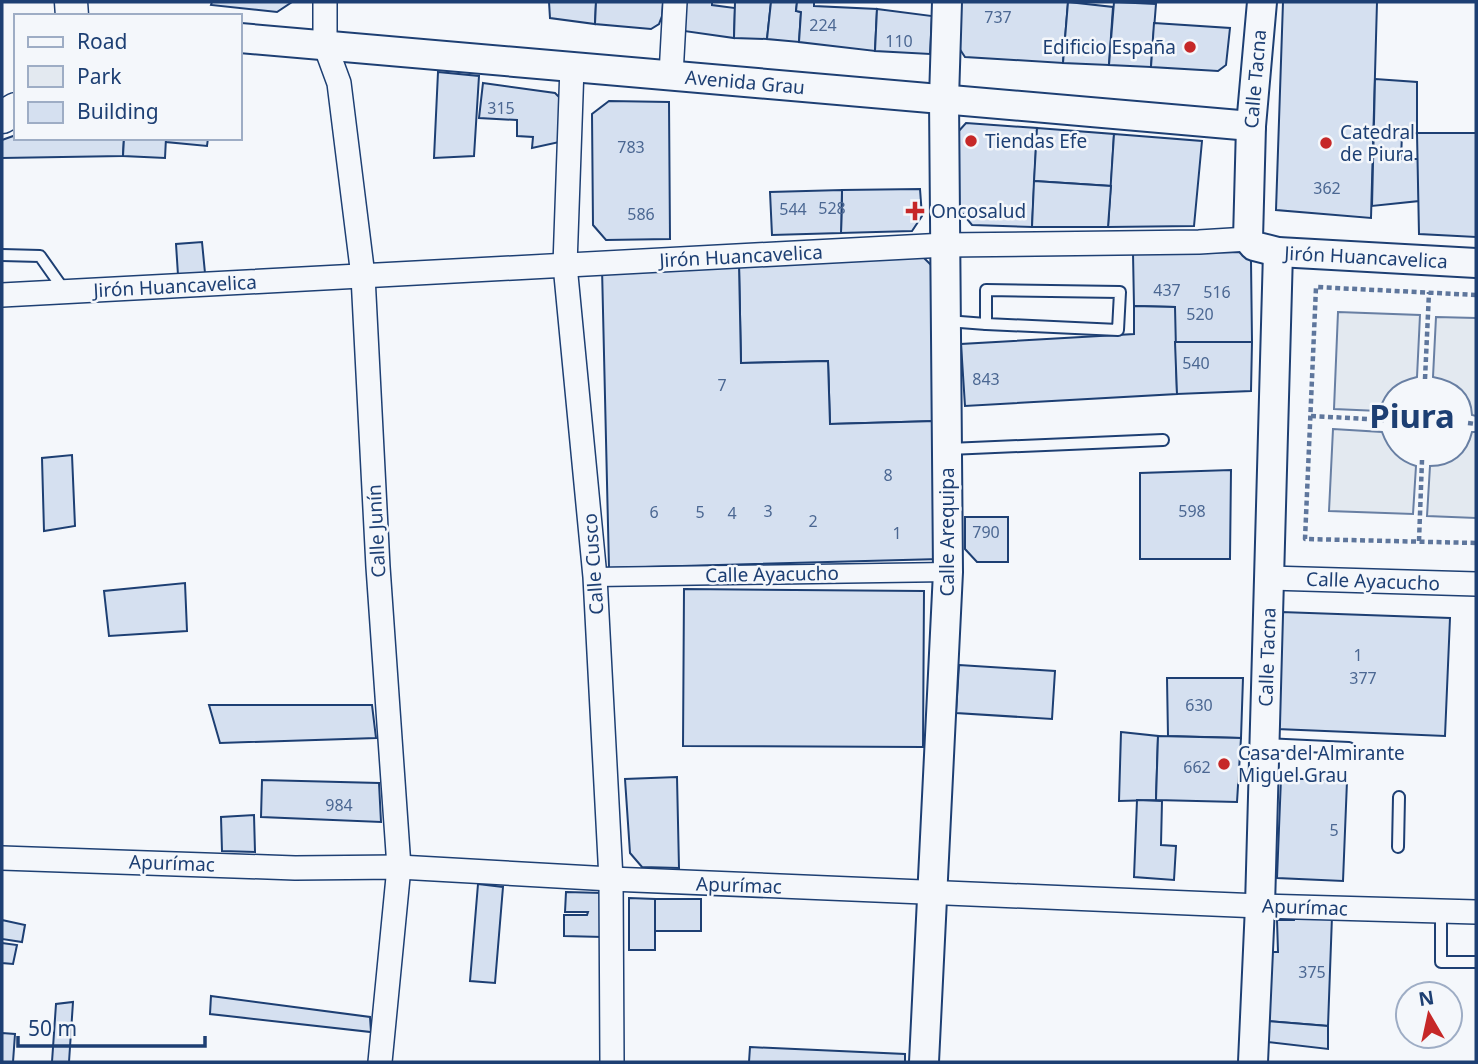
<svg xmlns="http://www.w3.org/2000/svg" width="1478" height="1064" viewBox="0 0 1478 1064" font-family="'Noto Sans',sans-serif">
  <style>
    .green { fill: #e3e9f0; stroke: #687fa3; stroke-width: 2 }
    .building { fill: #d5e0f0; stroke: #1d3f73; stroke-width: 2 }
    .lines { fill: none; stroke-linecap: round; stroke-linejoin: round }
    .service-casing { stroke: #1d3f73; stroke-width: 14 }
    .pedestrian-casing { stroke: #1d3f73; stroke-width: 21 }
    .minor-casing { stroke: #1d3f73; stroke-width: 26 }
    .tertiary-casing { stroke: #1d3f73; stroke-width: 32 }
    .secondary-casing { stroke: #1d3f73; stroke-width: 35 }
    .path { stroke: #5e769c; stroke-width: 4.5; stroke-dasharray: 5 3.5; stroke-linecap: butt }
    .service { stroke: #f4f7fb; stroke-width: 10 }
    .pedestrian { stroke: #f4f7fb; stroke-width: 18 }
    .minor { stroke: #f4f7fb; stroke-width: 23 }
    .tertiary { stroke: #f4f7fb; stroke-width: 28 }
    .secondary { stroke: #f4f7fb; stroke-width: 32 }
    .poi-dot { fill: #c62828; stroke: #f4f7fb; stroke-width: 2.5 }
    .labels { text-anchor: middle; dominant-baseline: central; stroke-width: 5; stroke-linejoin: round; paint-order: stroke }
    .number-label { font-size: 16px; fill: #4b6792 }
    .poi-label { font-size: 19px; fill: #1d3f73; stroke: #f4f7fb; text-anchor: start }
    .street-label { font-size: 19px; fill: #1d3f73; stroke: #f4f7fb }
    .town-label { font-size: 33px; font-weight: bold; fill: #1d3f73; stroke: #f4f7fb }
  </style>
  <rect width="100%" height="100%" fill="#f4f7fb"/>
  <g class="green">
    <path d="M1338,312l82,3 -3,62c-21,5 -31,13 -38,34l-45,-2z"/>
    <path d="M1436,317l40,1v98l-4,-1c-1,-23 -17,-34 -39,-38z"/>
    <path d="M1333,429l49,3c6,17 17,29 34,34l-3,48 -84,-3z"/>
    <path d="M1472,432h4v86l-49,-2 3,-50c22,0 37,-12 42,-34z"/>
  </g>
  <g class="building">
    <polygon points="212,2 292,2 277,12 211,5"/>
    <polygon points="549,2 596,2 595,24 550,18"/>
    <polygon points="596,2 663,2 662,16 659,24 651,29 595,24"/>
    <polygon points="686,2 712,2 712,5 735,8 734,38 684,31"/>
    <polygon points="735,2 771,2 767,39 734,38"/>
    <polygon points="771,2 797,2 796,11 801,12 799,42 767,39"/>
    <polygon points="797,2 814,2 814,6 877,9 875,51 799,42 801,12 796,11"/>
    <polygon points="959,2 1068,2 1063,63 965,57 957,45"/>
    <polygon points="1068,2 1113,7 1109,65 1063,63"/>
    <polygon points="1114,2 1156,4 1151,67 1109,65"/>
    <polygon points="1283,2 1377,2 1371,218 1276,210"/>
    <polygon points="877,9 932,16 930,54 875,51"/>
    <polygon points="1154,23 1230,28 1226,65 1218,71 1151,67"/>
    <polygon points="438,72 479,76 474,156 434,158"/>
    <polygon points="1375,79 1417,82 1417,133 1402,134 1401,159 1418,159 1419,201 1372,206"/>
    <polygon points="483,83 555,93 562,100 564,141 532,148 533,137 517,136 517,120 479,118"/>
    <polygon points="609,101 669,102 670,239 606,240 593,225 592,114"/>
    <polygon points="966,123 1037,128 1032,227 972,225 957,207 957,133"/>
    <polygon points="1037,128 1114,134 1111,186 1034,181"/>
    <polygon points="1417,133 1476,133 1476,237 1419,234"/>
    <polygon points="1114,134 1202,141 1194,226 1108,227"/>
    <polygon points="16,135 16,138 124,138 123,156 2,158 2,140"/>
    <polygon points="124,138 166,138 165,158 123,156"/>
    <polygon points="166,138 208,138 207,146 166,142"/>
    <polygon points="1034,181 1111,186 1108,227 1032,227"/>
    <polygon points="920,189 922,216 912,231 841,233 842,190"/>
    <polygon points="842,190 841,233 772,235 770,192"/>
    <polygon points="202,242 205,273 178,275 176,244"/>
    <polygon points="1243,252 1251,261 1252,342 1175,342 1175,307 1134,306 1133,253"/>
    <polygon points="921,255 935,269 936,421 830,424 828,361 741,363 739,265"/>
    <polygon points="739,265 741,363 828,361 830,424 936,421 940,559 609,568 602,268"/>
    <polygon points="1134,306 1175,307 1177,394 965,406 961,344 1134,334"/>
    <polygon points="1175,342 1252,342 1251,391 1177,394"/>
    <polygon points="72,455 75,526 44,531 42,458"/>
    <polygon points="1231,470 1230,559 1140,559 1140,473"/>
    <polygon points="965,517 1008,517 1008,562 977,562 965,549"/>
    <polygon points="185,583 187,631 109,636 104,591"/>
    <polygon points="684,589 924,591 923,747 683,746"/>
    <polygon points="1281,612 1450,618 1445,736 1277,729"/>
    <polygon points="959,665 1055,671 1052,719 956,713"/>
    <polygon points="1167,678 1243,678 1241,738 1168,736"/>
    <polygon points="209,705 372,705 376,738 220,743"/>
    <polygon points="1121,732 1158,736 1156,800 1119,801"/>
    <polygon points="1158,736 1241,738 1237,802 1156,800"/>
    <polygon points="677,777 679,868 642,867 630,853 625,779"/>
    <polygon points="1281,778 1347,781 1343,881 1277,878"/>
    <polygon points="262,780 379,783 381,822 261,817"/>
    <polygon points="1137,800 1162,801 1161,845 1176,846 1174,880 1134,877"/>
    <polygon points="254,815 255,852 222,851 221,817"/>
    <polygon points="478,884 503,887 495,983 470,981"/>
    <polygon points="566,892 603,893 602,937 564,936 564,915 587,915 588,912 565,912"/>
    <polygon points="629,898 655,899 655,950 629,950"/>
    <rect x="655" y="899" width="46" height="32"/>
    <polygon points="1295,911 1332,916 1328,1026 1267,1021 1268,952 1278,952 1277,920 1294,920"/>
    <polygon points="2,920 25,925 22,942 2,939"/>
    <polygon points="2,943 17,945 13,964 2,963"/>
    <polygon points="211,996 370,1017 371,1032 210,1014"/>
    <polygon points="73,1002 69,1062 52,1062 56,1004"/>
    <polygon points="1267,1021 1328,1026 1328,1049 1268,1042"/>
    <polygon points="2,1033 15,1034 13,1062 2,1062"/>
    <polygon points="750,1047 905,1054 905,1062 749,1062"/>
  </g>
  <g class="lines">
    <g class="service-casing">
      <g id="service">
        <polyline points="2,255 40,256 64,290"/>
        <polygon points="986,290 1120,292 1118,330 986,324"/>
        <polyline points="947,321 986,324"/>
        <polyline points="949,449 1163,440"/>
        <polyline points="1267,744 1349,748"/>
        <polyline points="1398,847 1399,797"/>
        <polyline points="1441,911 1441,962 1476,962"/>
      </g>
    </g>
    <g class="pedestrian-casing">
      <polyline id="pedestrian" points="595,577 948,572"/>
    </g>
    <g class="minor-casing">
      <g id="minor">
        <polyline points="325,2 325,45 339,83 363,276 378,567 399,867 380,1062"/>
        <polyline points="572,67 565,265 595,577 611,879 612,1062"/>
        <polyline points="671,75 675,2"/>
        <polyline points="2,295 945,245 1199,242 1248,239"/>
        <polyline points="1269,578 1476,584"/>
        <polyline points="2,858 295,868 399,867 611,879 1260,906 1476,912"/>
      </g>
    </g>
    <g class="tertiary-casing">
      <g id="tertiary">
        <polyline points="1262,2 1251,126 1248,239 1254,246 1278,252 1476,263"/>
        <polyline points="240,38 1251,126"/>
        <polyline points="924,1062 948,572 944,99 947,2"/>
        <polyline points="1253,1062 1260,906 1278,252"/>
      </g>
    </g>
    <g class="secondary-casing">
      <g id="secondary">
        <polyline points="71,2 72,16"/>
        <polyline points="2,117 16,109"/>
      </g>
    </g>
    <g class="path">
      <polyline points="1476,295 1316,287 1305,539 1476,543"/>
      <polyline points="1425,379 1429,292"/>
      <polyline points="1311,416 1386,420"/>
      <polyline points="1468,423 1476,424"/>
      <polyline points="1419,541 1422,460"/>
    </g>
    <use href="#service" class="service"/>
    <use href="#pedestrian" class="pedestrian"/>
    <use href="#minor" class="minor"/>
    <use href="#tertiary" class="tertiary"/>
    <use href="#secondary" class="secondary"/>
  </g>
  <g class="poi-dot">
    <circle cx="1190" cy="47" r="7"/>
    <circle cx="971" cy="141" r="7"/>
    <circle cx="1326" cy="143" r="7"/>
    <path d="M911.5 200.5h7v7h7v7h-7v7h-7v-7h-7v-7h7z"/>
    <circle cx="1224" cy="764" r="7"/>
  </g>
  <g class="labels">
    <g class="number-label">
      <text x="998" y="17">737</text>
      <text x="823" y="25">224</text>
      <text x="899" y="41">110</text>
      <text x="501" y="108">315</text>
      <text x="631" y="147">783</text>
      <text x="1327" y="188">362</text>
      <text x="832" y="208">528</text>
      <text x="793" y="209">544</text>
      <text x="641" y="214">586</text>
      <text x="1167" y="290">437</text>
      <text x="1217" y="292">516</text>
      <text x="1200" y="314">520</text>
      <text x="1196" y="363">540</text>
      <text x="986" y="379">843</text>
      <text x="722" y="385">7</text>
      <text x="888" y="475">8</text>
      <text x="768" y="511">3</text>
      <text x="1192" y="511">598</text>
      <text x="654" y="512">6</text>
      <text x="700" y="512">5</text>
      <text x="732" y="513">4</text>
      <text x="813" y="521">2</text>
      <text x="986" y="532">790</text>
      <text x="897" y="533">1</text>
      <text x="1358" y="655">1</text>
      <text x="1363" y="678">377</text>
      <text x="1199" y="705">630</text>
      <text x="1197" y="767">662</text>
      <text x="339" y="805">984</text>
      <text x="1334" y="830">5</text>
      <text x="1312" y="972">375</text>
    </g>
    <g class="poi-label">
      <text x="1176" y="47" text-anchor="end">Edificio España</text>
      <text x="1340" y="132">Catedral<tspan x="1340" dy="22">de Piura</tspan></text>
      <text x="985" y="141">Tiendas Efe</text>
      <text x="931" y="211">Oncosalud</text>
      <text x="1238" y="753">Casa del Almirante<tspan x="1238" dy="22">Miguel Grau</tspan></text>
    </g>
    <g class="street-label">
      <text transform="translate(1255 79) rotate(-85)">Calle Tacna</text>
      <text transform="translate(745 82) rotate(5)">Avenida Grau</text>
      <text transform="translate(741 256) rotate(-3)">Jirón Huancavelica</text>
      <text transform="translate(1366 257) rotate(3)">Jirón Huancavelica</text>
      <text transform="translate(175 286) rotate(-3)">Jirón Huancavelica</text>
      <text transform="translate(376 531) rotate(-93)">Calle Junín</text>
      <text transform="translate(947 532) rotate(-90)">Calle Arequipa</text>
      <text transform="translate(593 564) rotate(-94)">Calle Cusco</text>
      <text transform="translate(772 574) rotate(-1)">Calle Ayacucho</text>
      <text transform="translate(1373 581) rotate(2)">Calle Ayacucho</text>
      <text transform="translate(1267 657) rotate(-88)">Calle Tacna</text>
      <text transform="translate(172 863) rotate(2)">Apurímac</text>
      <text transform="translate(739 885) rotate(2)">Apurímac</text>
      <text transform="translate(1305 907) rotate(2)">Apurímac</text>
    </g>
    <g class="town-label">
      <text x="1412" y="415">Piura</text>
    </g>
  </g>
  <rect width="1478" height="1064" fill="none" stroke="#1d3f73" stroke-width="7"/>
  <rect x="14" y="14" width="228" height="126" fill="#f4f7fb" stroke="#9eadc5" stroke-width="2"/>
  <rect x="28" y="37" width="35" height="10" fill="#f4f7fb" stroke="#9eadc5" stroke-width="2"/>
  <text x="77" y="49" font-size="21" fill="#1d3f73">Road</text>
  <rect x="28" y="66" width="35" height="21" fill="#e3e9f0" stroke="#9eadc5" stroke-width="2"/>
  <text x="77" y="84" font-size="21" fill="#1d3f73">Park</text>
  <rect x="28" y="102" width="35" height="21" fill="#d5e0f0" stroke="#9eadc5" stroke-width="2"/>
  <text x="77" y="119" font-size="21" fill="#1d3f73">Building</text>
  <g transform="translate(1429 1015) rotate(351)"><circle r="33" fill="#f4f7fb" stroke="#9eadc5" stroke-width="2"/>
  <path d="M0-5L12 26L0 18L-12 26Z" fill="#c62828"/>
  <text y="-10" font-size="19" font-weight="bold" text-anchor="middle" fill="#1d3f73">N</text>
  </g>
  <path d="M18 1036v10h187v-10" fill="none" stroke="#1d3f73" stroke-width="3.5"/>
  <text x="28" y="1036" font-size="21" fill="#1d3f73" stroke="#f4f7fb" stroke-width="5" paint-order="stroke">50 m</text>
</svg>
